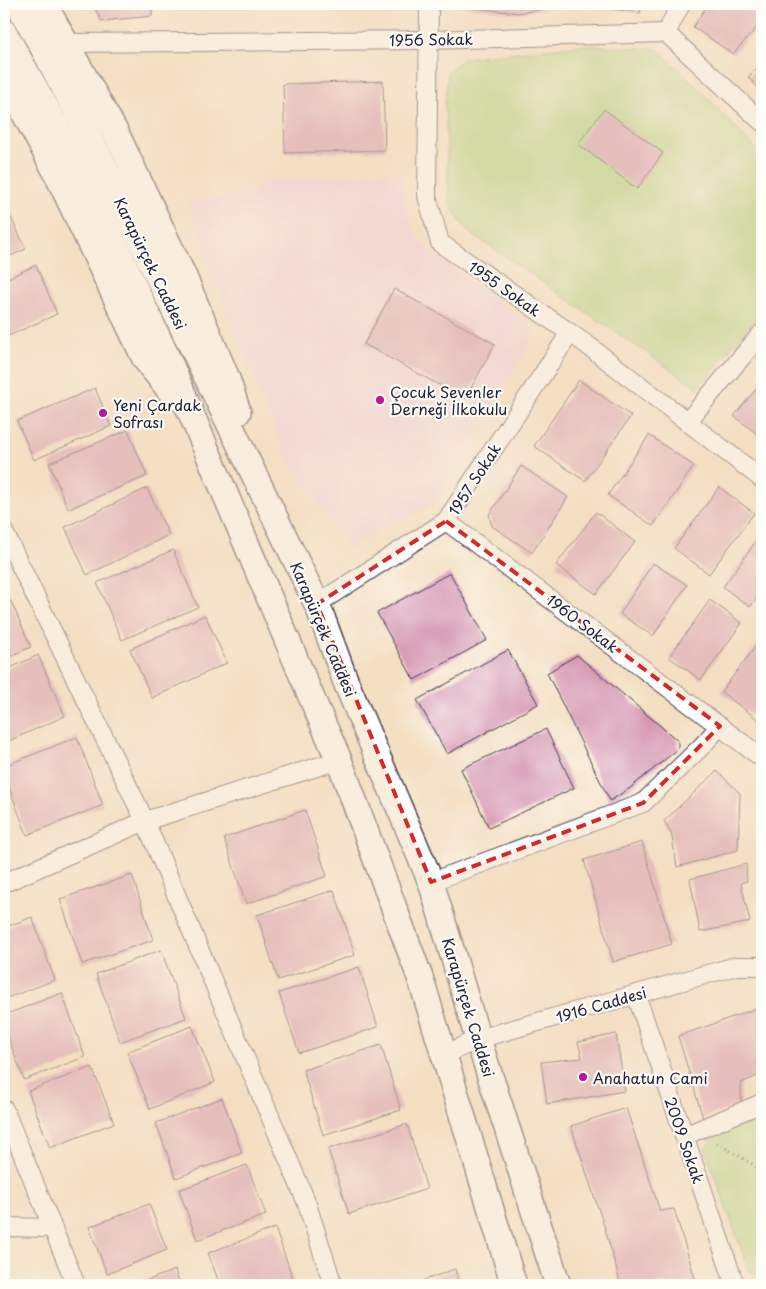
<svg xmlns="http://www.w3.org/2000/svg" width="766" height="1289" viewBox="0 0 766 1289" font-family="'Playpen Sans',sans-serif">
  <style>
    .built { fill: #f1d0e4 }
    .green { fill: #acd681; stroke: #677c5e }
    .building { fill: #d698b4 }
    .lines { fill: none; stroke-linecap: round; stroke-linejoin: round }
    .minor-casing { stroke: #423e4f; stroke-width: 20 }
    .secondary-casing { stroke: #423e4f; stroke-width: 28 }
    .path { stroke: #423e4f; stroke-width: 3; stroke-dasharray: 1 4; stroke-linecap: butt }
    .minor { stroke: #fff; stroke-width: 18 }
    .secondary { stroke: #fff; stroke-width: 25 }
    .marked { fill: none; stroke: #d62828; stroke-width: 4; stroke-dasharray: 10 6; stroke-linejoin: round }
    .poi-dot { fill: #b5179e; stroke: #fdfcf7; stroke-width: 2 }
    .labels { text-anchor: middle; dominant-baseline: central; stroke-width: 4.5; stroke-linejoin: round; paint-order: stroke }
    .street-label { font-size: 15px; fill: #22223b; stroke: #fdfcf7 }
    .poi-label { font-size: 15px; fill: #22223b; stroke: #fdfcf7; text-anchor: start }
  </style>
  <rect width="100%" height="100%" fill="#fdfcf7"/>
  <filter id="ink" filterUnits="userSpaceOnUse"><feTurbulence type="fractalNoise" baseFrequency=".02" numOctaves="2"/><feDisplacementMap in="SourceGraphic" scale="10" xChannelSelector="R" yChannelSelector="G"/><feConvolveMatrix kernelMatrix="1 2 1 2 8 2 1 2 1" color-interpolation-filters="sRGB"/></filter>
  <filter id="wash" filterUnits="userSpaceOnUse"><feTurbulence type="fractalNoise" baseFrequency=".0096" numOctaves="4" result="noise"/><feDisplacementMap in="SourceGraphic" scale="20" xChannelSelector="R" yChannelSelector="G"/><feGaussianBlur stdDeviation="1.12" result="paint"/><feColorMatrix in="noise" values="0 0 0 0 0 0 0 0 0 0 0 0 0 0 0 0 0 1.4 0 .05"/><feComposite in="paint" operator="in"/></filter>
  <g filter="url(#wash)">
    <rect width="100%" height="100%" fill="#f4dfc3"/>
    <polygon class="built" points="401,172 411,227 424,246 533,328 531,342 434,503 349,548 288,459 225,310 188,202 250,193 270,180"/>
    <g class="green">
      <polygon points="583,45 658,49 706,96 762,156 762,311 698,388 466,230 449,203 445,104 448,73 464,58"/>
      <polygon points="762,1115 762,1276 749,1270 705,1149 718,1130"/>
    </g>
    <g id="blocks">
      <g class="building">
        <polygon points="92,4 152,4 152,16 102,21"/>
        <polygon points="337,4 386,4 386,10 337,5"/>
        <polygon points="457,4 546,4 545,9 517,13 467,7"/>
        <polygon points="586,4 642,4 640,13 586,5"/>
        <polygon points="708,4 762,4 762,22 733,54 693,27"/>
        <polygon points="762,63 762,92 748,77"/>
        <polygon points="383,81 385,150 285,153 283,84"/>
        <polygon points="604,109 663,153 637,189 578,144"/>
        <polygon points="4,203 26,249 4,259"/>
        <polygon points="36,265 57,314 4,338 4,280"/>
        <polygon points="394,289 495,344 465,399 364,344"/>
        <polygon points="579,380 631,416 585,481 534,446"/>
        <polygon points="762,382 762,438 734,416"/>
        <polygon points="95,388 111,426 34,460 17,421"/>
        <polygon points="128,430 147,476 68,509 49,463"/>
        <polygon points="649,435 694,466 653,526 608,495"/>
        <polygon points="521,466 568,497 532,553 492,526 489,515"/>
        <polygon points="719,487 754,513 709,574 674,548"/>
        <polygon points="147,488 169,535 87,575 65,527"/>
        <polygon points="596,512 635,542 596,594 556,565"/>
        <polygon points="762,533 762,591 750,607 723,587"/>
        <polygon points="173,550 198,607 122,640 97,583"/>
        <polygon points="653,563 687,585 653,636 620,614"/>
        <polygon points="450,573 487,640 414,680 377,613"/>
        <polygon points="710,600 742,623 701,680 669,657"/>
        <polygon points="11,601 31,647 4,659 4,604"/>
        <polygon points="205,615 227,663 152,698 130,649"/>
        <polygon points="762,638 762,718 760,721 721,692"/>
        <polygon points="508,650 538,704 447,754 417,700"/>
        <polygon points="38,655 65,716 4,743 4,671"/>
        <polygon points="577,655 678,741 678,749 630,788 610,801 547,673"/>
        <polygon points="546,729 574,788 489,828 461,769"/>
        <polygon points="77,737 103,805 27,835 4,774 4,766"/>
        <polygon points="717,771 740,793 738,850 677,867 671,832 664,821"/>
        <polygon points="305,810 327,876 246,904 224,838"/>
        <polygon points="642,842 672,944 613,962 584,860"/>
        <polygon points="746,864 747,881 741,883 750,922 700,932 690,879"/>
        <polygon points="132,875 153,940 82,964 60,899"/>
        <polygon points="334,890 355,955 278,980 257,915"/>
        <polygon points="32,917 55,980 4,999 4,928"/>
        <polygon points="161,950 186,1018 120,1042 96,974"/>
        <polygon points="359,967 378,1027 299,1053 279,993"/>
        <polygon points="62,993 85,1057 24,1080 4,1026 4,1015"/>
        <polygon points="762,1006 762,1074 741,1083 741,1104 703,1118 678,1036 719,1022"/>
        <polygon points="192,1026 215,1082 150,1109 127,1052"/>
        <polygon points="616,1034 625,1091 547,1104 541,1062 582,1058 578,1042"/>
        <polygon points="381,1045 401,1110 323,1135 303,1070"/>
        <polygon points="92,1067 114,1123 50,1148 28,1091"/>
        <polygon points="222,1098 242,1153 176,1178 156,1123"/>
        <polygon points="626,1108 660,1211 674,1209 697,1285 621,1285 605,1229 571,1126"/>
        <polygon points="407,1124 427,1189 349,1214 328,1149"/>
        <polygon points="247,1165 266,1215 197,1240 179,1190"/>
        <polygon points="149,1204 167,1250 107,1274 89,1227"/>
        <polygon points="275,1228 295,1284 293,1285 220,1285 208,1253"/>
        <polygon points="455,1269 460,1285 411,1285"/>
        <polygon points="175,1270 180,1285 135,1285"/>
      </g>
    </g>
  </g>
  <g filter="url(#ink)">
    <use href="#blocks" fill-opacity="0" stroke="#423e4f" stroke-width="1"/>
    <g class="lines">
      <g class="minor-casing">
        <g id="minor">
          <polyline points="429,4 427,196 440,243 586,344 762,479"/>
          <polyline points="666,33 681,4"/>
          <polyline points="66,43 429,40 666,33 762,122"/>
          <polyline points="687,422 762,333"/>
          <polyline points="446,521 762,758"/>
          <polyline points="4,532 145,821 306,1201 333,1285"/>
          <polyline points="317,604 446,521 570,333"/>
          <polyline points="431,882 643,803 701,747 720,726"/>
          <polyline points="4,883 145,821 339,760"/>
          <polyline points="636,994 735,1285"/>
          <polyline points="444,1055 478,1039 736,966 762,966"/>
          <polyline points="4,1109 76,1285"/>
          <polyline points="684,1136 762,1103"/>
          <polyline points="4,1227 52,1228"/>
        </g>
      </g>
      <g class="secondary-casing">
        <g id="secondary">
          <polyline points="18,4 42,46 91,139 317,604 347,685 431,882 478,1039 558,1285"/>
          <polyline points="44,4 117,135 184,277 226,376 238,412"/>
          <polyline points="4,32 79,167 171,366 313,701 339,760 422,983 514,1285"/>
          <polyline points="4,79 19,103 55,170 145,359 175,397"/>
        </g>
      </g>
      <g class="path">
        <polyline points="717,1143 762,1170"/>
        <path d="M762,1175c-5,10 -7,21 0,32"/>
        <polyline points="761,1285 762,1284"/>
      </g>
      <use href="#minor" class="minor"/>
      <use href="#secondary" class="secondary"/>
    </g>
  </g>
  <path d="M0 0H766V1289H0ZM446,521l274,205 -77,77 -212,79 -114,-278z" fill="#f4dfc3" fill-opacity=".55" fill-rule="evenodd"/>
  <path class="marked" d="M446,521l274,205 -77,77 -212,79 -114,-278z"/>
  <g class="poi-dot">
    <circle cx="380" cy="400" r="5"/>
    <circle cx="103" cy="413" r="5"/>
    <circle cx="583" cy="1077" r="5"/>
  </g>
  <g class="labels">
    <g class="street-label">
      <text transform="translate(431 39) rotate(-1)">1956 Sokak</text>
      <text transform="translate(151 263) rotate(64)">Karapürçek Caddesi</text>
      <text transform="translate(505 288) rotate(35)">1955 Sokak</text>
      <text transform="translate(474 479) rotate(-57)">1957 Sokak</text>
      <text transform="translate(583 623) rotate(37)">1960 Sokak</text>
      <text transform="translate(324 629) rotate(67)">Karapürçek Caddesi</text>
      <text transform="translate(601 1004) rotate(-16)">1916 Caddesi</text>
      <text transform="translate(469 1007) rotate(73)">Karapürçek Caddesi</text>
      <text transform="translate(685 1140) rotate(71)">2009 Sokak</text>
    </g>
    <g class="poi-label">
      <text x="390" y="391">Çocuk Sevenler<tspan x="390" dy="17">Derneği İlkokulu</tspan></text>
      <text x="113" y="404">Yeni Çardak<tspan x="113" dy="17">Sofrası</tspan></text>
      <text x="593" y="1077">Anahatun Cami</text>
    </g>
  </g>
  <rect width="766" height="1289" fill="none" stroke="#fdfcf7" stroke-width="20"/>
</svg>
